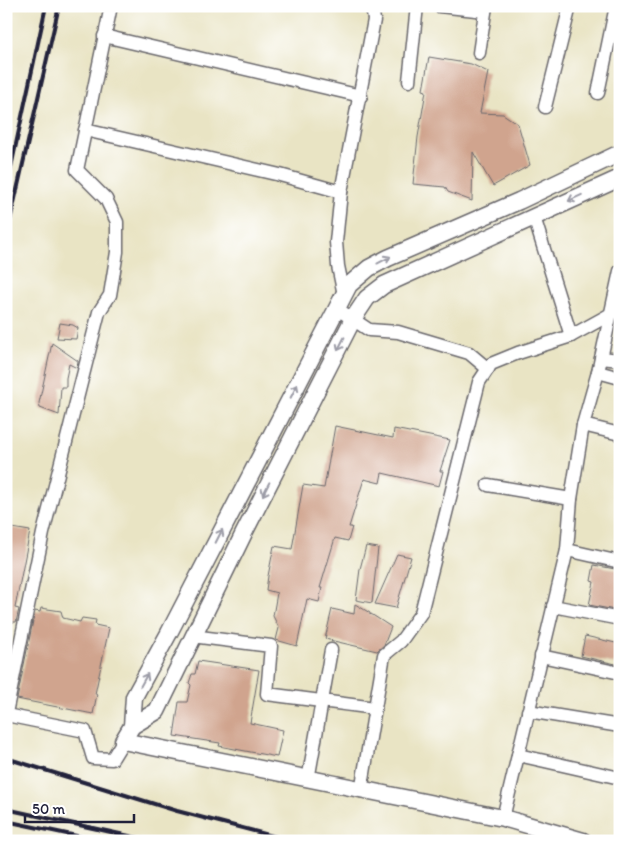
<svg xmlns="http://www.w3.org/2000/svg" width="626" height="847" viewBox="0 0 626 847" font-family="Itim,sans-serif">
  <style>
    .building { fill: #d0a48e }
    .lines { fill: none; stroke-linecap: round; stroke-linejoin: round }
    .minor-casing { stroke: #68666b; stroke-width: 15 }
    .tertiary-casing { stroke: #68666b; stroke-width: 19 }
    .minor { stroke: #fff; stroke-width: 12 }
    .tertiary { stroke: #fff; stroke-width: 16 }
    .rail { stroke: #22223b; stroke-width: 4 }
    .oneway { stroke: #9c9ca7 }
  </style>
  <rect width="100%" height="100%" fill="#fff"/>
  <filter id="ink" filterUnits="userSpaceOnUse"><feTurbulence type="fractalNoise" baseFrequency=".02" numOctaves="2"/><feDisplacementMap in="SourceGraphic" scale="10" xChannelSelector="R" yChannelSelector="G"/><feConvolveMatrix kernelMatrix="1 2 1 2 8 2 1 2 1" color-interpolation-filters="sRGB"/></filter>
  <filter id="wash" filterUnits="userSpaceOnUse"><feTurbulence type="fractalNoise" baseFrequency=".0096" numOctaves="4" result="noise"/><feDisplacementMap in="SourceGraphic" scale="20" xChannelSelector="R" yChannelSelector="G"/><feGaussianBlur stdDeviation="1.12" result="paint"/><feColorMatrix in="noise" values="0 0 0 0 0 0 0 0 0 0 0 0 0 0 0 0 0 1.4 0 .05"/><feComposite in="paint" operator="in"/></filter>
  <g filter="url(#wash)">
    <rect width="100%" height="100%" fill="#e9e4c4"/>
    <g id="blocks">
      <g class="building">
        <polygon points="429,57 471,64 488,72 480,113 503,114 518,124 530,165 493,186 473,152 472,201 448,192 445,187 413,184 418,137 426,91 423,90"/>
        <polygon points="60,323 73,325 78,328 76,339 57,338"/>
        <polygon points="52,343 78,361 77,368 69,364 66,378 66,387 61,387 59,415 40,408 39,403"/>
        <polygon points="335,426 393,438 394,429 450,440 440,471 443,471 439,486 382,473 380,483 364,479 349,527 352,527 348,541 335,538 320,588 322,588 319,602 307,599 297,646 276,640 279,628 273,616 277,593 266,590 268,576 274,546 292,549 303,485 324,488"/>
        <polygon points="6,527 30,531 15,608 19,609 16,622 6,622"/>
        <polygon points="366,546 378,548 372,603 356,600 360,569"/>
        <polygon points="397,554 411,557 396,608 375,604"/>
        <polygon points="594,565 620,570 620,611 589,605 594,582 591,581"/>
        <polygon points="355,604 370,613 370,615 371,614 391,627 384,645 377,651 325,639 332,609 354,614"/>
        <polygon points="41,608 61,611 63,618 80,622 82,618 96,620 95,625 109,628 95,694 97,694 93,714 17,699 35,611 40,612"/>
        <polygon points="585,636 620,644 620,665 581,656"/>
        <polygon points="198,661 259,670 250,723 283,730 277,757 219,746 220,743 174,736 179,702 187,702 191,685 189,683 192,674 195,674"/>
      </g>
    </g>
  </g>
  <g filter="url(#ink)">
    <use href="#blocks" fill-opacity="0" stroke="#68666b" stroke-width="1"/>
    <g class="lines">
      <g class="minor-casing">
        <g id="minor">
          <polyline points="439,6 485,11"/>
          <polyline points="104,36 361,96"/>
          <polyline points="479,53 486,6"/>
          <polyline points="409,81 417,6"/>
          <polyline points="598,93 616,6"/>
          <polyline points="545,107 570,6"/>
          <polyline points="85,130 280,175 341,192"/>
          <polyline points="534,217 571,336"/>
          <polyline points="344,295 338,266 336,242 341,192 374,20 372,6"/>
          <polyline points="336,308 369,330 398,332 469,353 488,369"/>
          <polyline points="601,358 620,360"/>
          <polyline points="598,372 620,378"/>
          <polyline points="583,425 620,434"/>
          <polyline points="488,485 571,499"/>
          <polyline points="567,550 620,562"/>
          <polyline points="553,606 620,619"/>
          <polyline points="192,636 271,646 267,694 375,708"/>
          <polyline points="541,656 620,673"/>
          <polyline points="528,711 620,726"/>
          <polyline points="6,713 43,533 99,312 110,295 117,252 117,222 106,199 77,170 111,6"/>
          <polyline points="6,715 85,731 93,758 112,759 123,741"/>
          <polyline points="518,755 620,778"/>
          <polyline points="308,780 331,650"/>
          <polyline points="361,791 384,655 401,641 421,613 479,382 491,364 518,353 571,336 609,315"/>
          <polyline points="503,818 567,550 571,499 583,425 598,372 620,271"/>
        </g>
      </g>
      <g class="tertiary-casing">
        <g id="tertiary">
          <polyline points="132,726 157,711 244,533 353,319 367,298 384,285 620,178"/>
          <polyline points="583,841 503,818 123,741 132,726 134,697 169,633 349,285 369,268 388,258 519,201 620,153"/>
        </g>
      </g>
      <use href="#minor" class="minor"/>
      <use href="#tertiary" class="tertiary"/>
      <g class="rail">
        <polyline points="6,190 46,6"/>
        <polyline points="6,238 59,6"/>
        <polyline points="6,758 177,811 292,841"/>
        <polyline points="6,809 152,841"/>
        <polyline points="6,821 100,841"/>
      </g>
    </g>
    <defs><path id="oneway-shaft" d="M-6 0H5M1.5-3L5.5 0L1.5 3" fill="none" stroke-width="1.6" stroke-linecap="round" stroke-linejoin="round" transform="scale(1.25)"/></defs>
    <g class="oneway">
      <use href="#oneway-shaft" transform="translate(575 198) rotate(155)"/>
      <use href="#oneway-shaft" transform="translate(384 260) rotate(-28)"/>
      <use href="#oneway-shaft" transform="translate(341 344) rotate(117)"/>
      <use href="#oneway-shaft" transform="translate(294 391) rotate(-63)"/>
      <use href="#oneway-shaft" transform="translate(266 489) rotate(117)"/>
      <use href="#oneway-shaft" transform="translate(219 536) rotate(-63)"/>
      <use href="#oneway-shaft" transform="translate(144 680) rotate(-61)"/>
    </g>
  </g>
  <rect width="626" height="847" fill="none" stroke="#fff" stroke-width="25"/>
  <path d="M25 814v8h109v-8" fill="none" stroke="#22223b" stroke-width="2.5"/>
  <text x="32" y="814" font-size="15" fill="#22223b" stroke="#ffffff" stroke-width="4" paint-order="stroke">50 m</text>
</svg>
